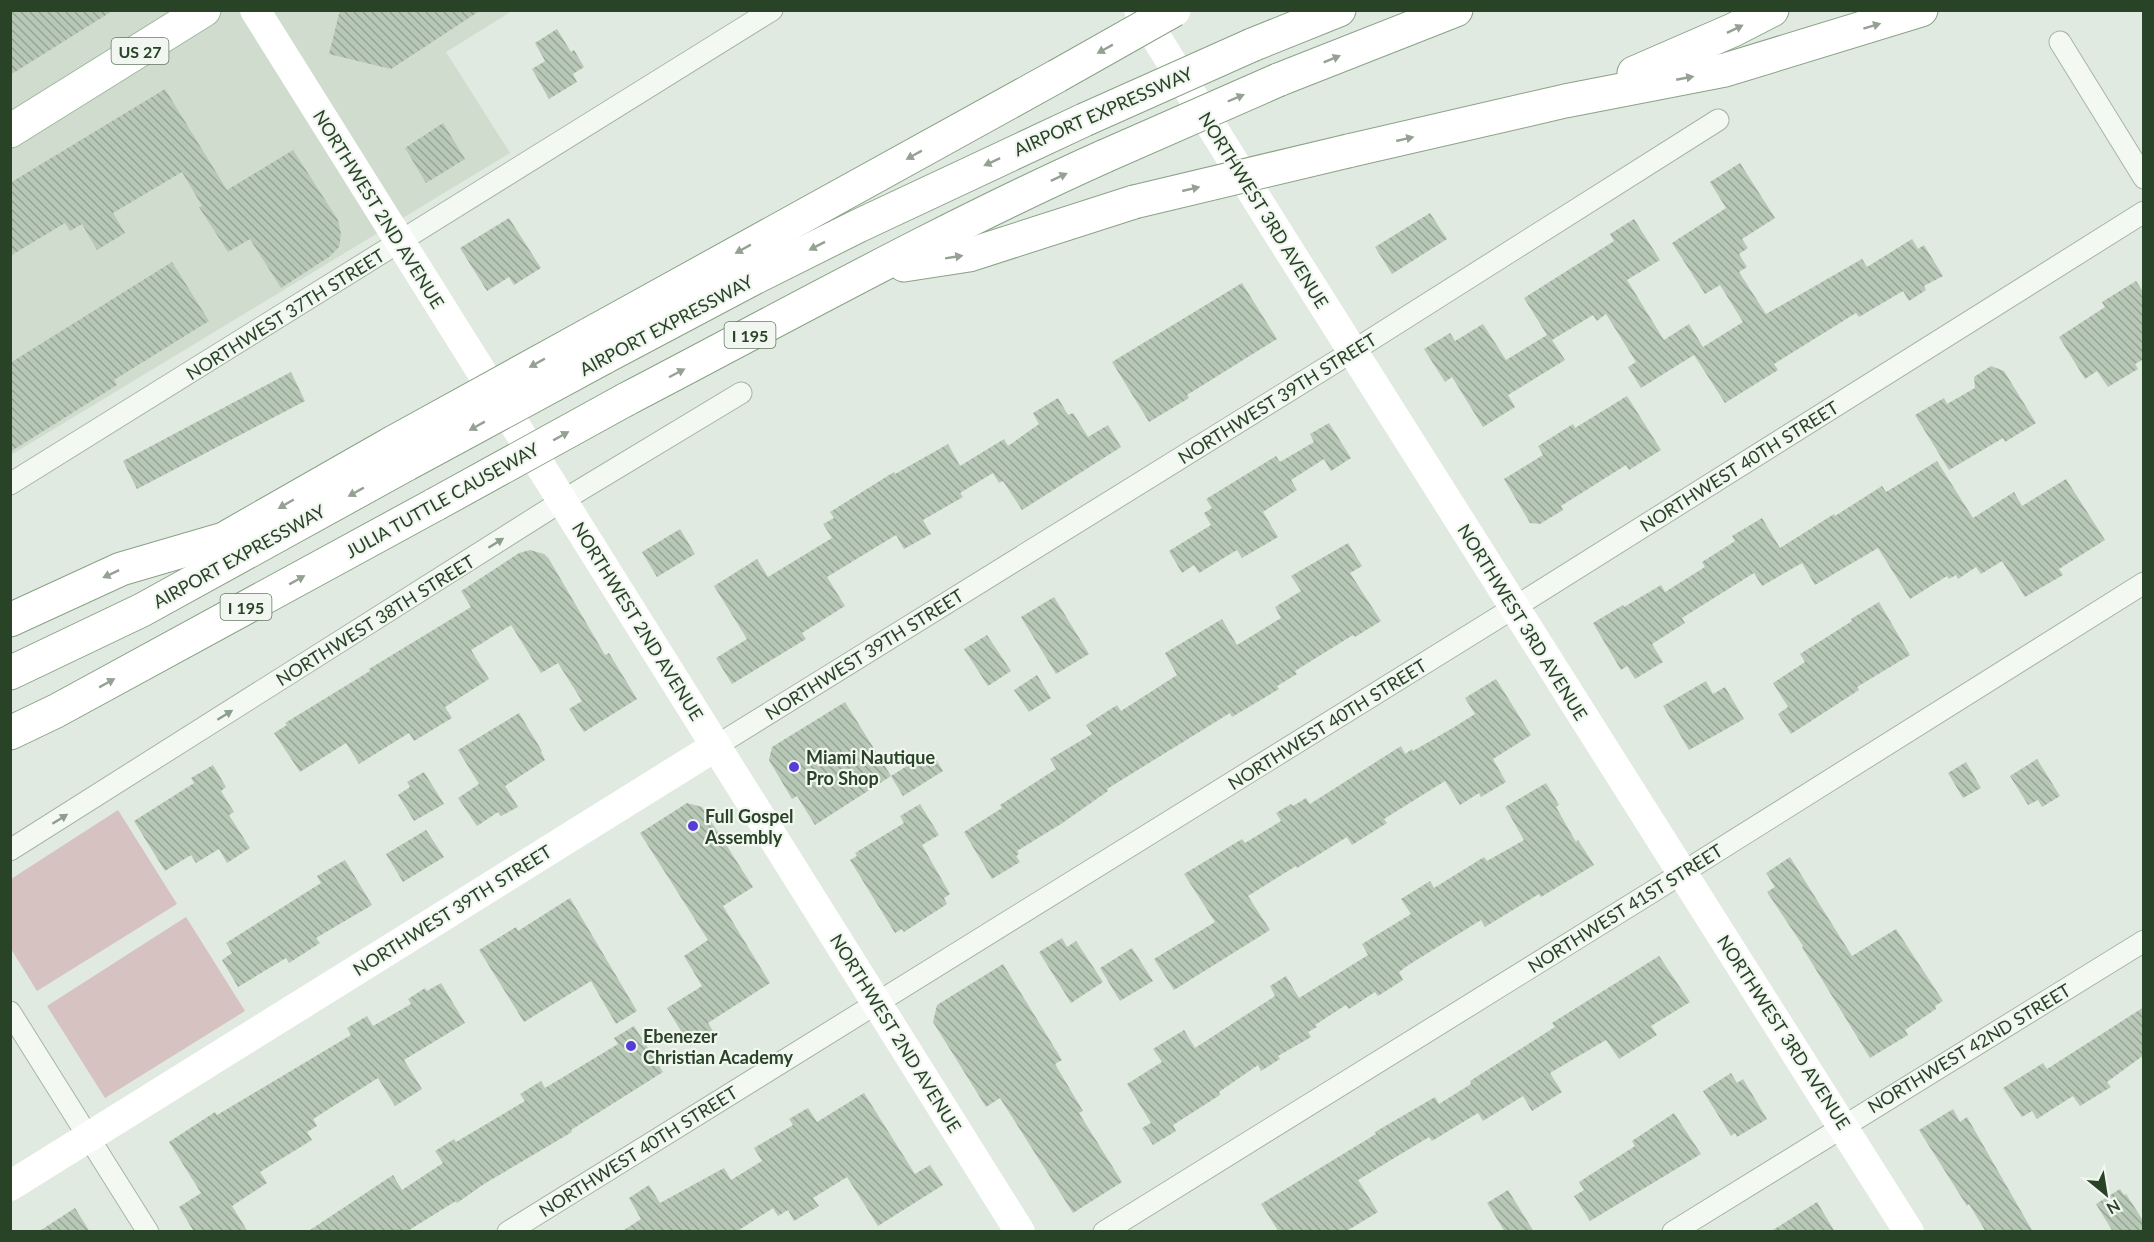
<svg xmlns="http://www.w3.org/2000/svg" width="2154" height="1242" viewBox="0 0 2154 1242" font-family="Lato,sans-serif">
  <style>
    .built { fill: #cfdcce }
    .green { fill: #d5c2c1 }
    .building { fill: url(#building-back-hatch) }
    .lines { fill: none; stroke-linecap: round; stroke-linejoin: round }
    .street-casing { stroke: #a6b5a5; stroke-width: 23 }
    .primary-casing { stroke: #a1b79f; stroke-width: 35 }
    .highway-casing { stroke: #89a286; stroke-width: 35 }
    .street { stroke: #f3f8f3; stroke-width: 21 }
    .secondary { stroke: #fff; stroke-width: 30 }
    .primary { stroke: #fff; stroke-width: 33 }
    .highway { stroke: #fff; stroke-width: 33 }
    .highway-bridge-casing { stroke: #89a286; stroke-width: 35; stroke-linecap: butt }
    .highway-bridge { stroke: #fff; stroke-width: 33 }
    .oneway { fill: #94a193 }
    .oneway2 { fill: #8e9e8d }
    .poi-dot { fill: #563dd7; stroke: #f1f7f0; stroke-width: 2 }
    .labels { text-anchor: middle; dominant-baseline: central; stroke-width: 4.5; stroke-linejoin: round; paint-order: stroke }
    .shield { fill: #f1f7f0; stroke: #657963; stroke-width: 1.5 }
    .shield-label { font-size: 16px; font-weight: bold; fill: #294327 }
    .street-label { font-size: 18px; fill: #294327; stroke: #f1f7f0 }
    .poi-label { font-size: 18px; font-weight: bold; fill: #294327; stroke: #f1f7f0; text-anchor: start }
  </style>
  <defs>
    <pattern id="building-back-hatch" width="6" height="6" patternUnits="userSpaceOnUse" patternTransform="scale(1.5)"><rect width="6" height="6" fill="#b8c8b7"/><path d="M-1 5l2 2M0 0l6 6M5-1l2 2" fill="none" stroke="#96a495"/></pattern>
  </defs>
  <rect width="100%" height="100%" fill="#e1eae0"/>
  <polygon class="built" points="11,11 512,11 446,52 510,153 11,455"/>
  <g class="green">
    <polygon points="118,810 177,904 37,991 11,949 11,879"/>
    <polygon points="186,917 245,1011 105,1098 47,1006"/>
  </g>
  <g class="building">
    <polygon points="10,10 114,10 10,75"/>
    <polygon points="340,10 481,10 391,69 329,54"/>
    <polygon points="557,29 571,52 574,50 584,67 573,74 577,82 549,99 532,69 545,61 535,43"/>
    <polygon points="165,89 227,190 293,150 338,220 341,234 339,247 329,257 281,288 250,239 228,252 199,207 202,206 182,172 113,213 125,233 97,250 82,224 70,231 65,223 10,256 10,183"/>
    <polygon points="443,123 465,159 426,183 405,148"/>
    <polygon points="1740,163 1775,218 1742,239 1748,248 1739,254 1747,267 1739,272 1766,314 1862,259 1867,267 1912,239 1918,249 1924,245 1943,276 1924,286 1926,290 1909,301 1903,291 1859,317 1856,313 1774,364 1778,370 1725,403 1694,355 1641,388 1628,367 1636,362 1606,314 1597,321 1593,315 1552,340 1565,360 1508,395 1515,407 1483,427 1452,377 1445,382 1424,349 1450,333 1455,341 1483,324 1506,360 1547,335 1524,298 1614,241 1610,234 1634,219 1660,260 1627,280 1664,340 1689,324 1703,347 1743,322 1720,285 1705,294 1672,243 1726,208 1710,182"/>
    <polygon points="1430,213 1447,239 1392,274 1375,247"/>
    <polygon points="509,218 541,268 514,285 509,277 487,291 460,248"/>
    <polygon points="172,262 209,321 114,380 117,385 10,452 10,363"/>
    <polygon points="2136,281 2144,293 2144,359 2135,364 2138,369 2108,387 2097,371 2085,379 2059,337 2105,307 2102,302"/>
    <polygon points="1242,283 1277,339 1187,395 1189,398 1149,422 1112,362"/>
    <polygon points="1991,366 2004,371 2036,423 2005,442 2003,438 1949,470 1915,415 1944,398 1947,404 1975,388 1974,377"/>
    <polygon points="291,372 305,401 137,489 123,461"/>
    <polygon points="1627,396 1661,450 1629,470 1626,465 1561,506 1563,510 1540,524 1530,523 1504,479 1543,455 1538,446 1573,424 1575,428"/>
    <polygon points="1058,398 1068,415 1073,413 1088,437 1108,425 1121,447 1022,510 1003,481 999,483 993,473 960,493 963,497 923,520 931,534 904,549 896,535 827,577 845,606 802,633 806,639 732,684 716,658 747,639 714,586 757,559 768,577 832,538 823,524 834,518 830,512 894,472 895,474 948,444 960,466 1004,439 1008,446 1039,424 1033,413"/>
    <polygon points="1329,423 1351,458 1331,471 1324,459 1291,480 1297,490 1263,512 1278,537 1242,558 1237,550 1199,573 1194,565 1182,573 1169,551 1211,525 1204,513 1212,508 1206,499 1276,456 1280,462 1314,442 1310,434"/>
    <polygon points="1937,461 1973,518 2014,492 2022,506 2066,479 2105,540 2059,569 2063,575 2025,597 2002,561 1981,574 1976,567 1958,579 1956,575 1949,579 1947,576 1910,599 1878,548 1815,585 1802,563 1762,586 1754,573 1682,618 1685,623 1652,644 1663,662 1635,679 1627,666 1621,670 1593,623 1623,605 1624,607 1661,585 1665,592 1705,567 1702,562 1735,541 1732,536 1762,518 1780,548 1834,514 1835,516 1882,486 1886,492"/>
    <polygon points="680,529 695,554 657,577 642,552"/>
    <polygon points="1348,543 1362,566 1350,573 1381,621 1355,637 1353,635 1295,671 1297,674 1277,686 1279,689 1232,717 1230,713 1107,789 1108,791 1061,824 1017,851 1019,854 1016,856 1020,862 992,879 964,832 1002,808 1000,805 1056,769 1050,759 1092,734 1086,725 1117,705 1121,711 1177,675 1165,653 1222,619 1237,645 1281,618 1275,607 1301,591 1291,576"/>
    <polygon points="530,550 544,554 549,559 605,655 609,653 637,699 584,732 569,709 582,701 558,663 541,673 511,625 471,650 489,679 445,707 452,718 414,741 409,733 359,764 346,743 300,772 274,733 287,725 285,723 370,671 369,669 471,607 461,591 519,553"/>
    <polygon points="1054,597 1089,654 1056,674 1021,617"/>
    <polygon points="1879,602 1910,655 1857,687 1859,690 1791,734 1778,714 1788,707 1773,683 1805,662 1800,654 1852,621 1851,619"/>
    <polygon points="987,635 1011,671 988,686 964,649"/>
    <polygon points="1037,675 1051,698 1029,712 1014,690"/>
    <polygon points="1496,679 1531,735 1493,759 1506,782 1481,797 1479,793 1460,805 1445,781 1384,819 1387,823 1352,845 1347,837 1297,868 1296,866 1248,896 1270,930 1174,990 1154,959 1215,922 1184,874 1242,839 1245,843 1281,821 1276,813 1291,804 1293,806 1306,798 1310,804 1401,746 1405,754 1412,749 1413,751 1451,729 1475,714 1465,698"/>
    <polygon points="1706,681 1713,694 1725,687 1744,719 1689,750 1663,706"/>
    <polygon points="845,702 891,776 815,825 797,796 792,799 769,760 772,747"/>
    <polygon points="519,713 542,751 541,752 545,760 505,786 518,807 501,816 498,812 477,826 458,798 479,784 458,750"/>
    <polygon points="931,751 943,771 903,796 891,776"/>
    <polygon points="2037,759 2060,796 2042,807 2038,800 2028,805 2010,776"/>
    <polygon points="1966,762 1981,788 1963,798 1948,773"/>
    <polygon points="213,765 226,787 221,791 234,812 229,815 250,848 227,863 219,849 196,863 191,855 165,871 134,821 194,783 191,778"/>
    <polygon points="424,772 444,804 414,821 398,795 410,787 407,782"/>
    <polygon points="1546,783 1559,805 1556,807 1576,842 1578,840 1594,865 1541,897 1539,894 1485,927 1481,920 1407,966 1399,972 1403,980 1378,996 1375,992 1349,1009 1346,1005 1315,1025 1317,1027 1308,1032 1311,1037 1278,1056 1280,1059 1261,1071 1258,1065 1219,1092 1220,1095 1173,1125 1176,1131 1153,1145 1142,1128 1151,1123 1127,1084 1162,1062 1153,1049 1184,1030 1195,1048 1275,996 1270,986 1286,976 1299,998 1368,955 1362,944 1411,914 1401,899 1430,881 1434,888 1484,857 1487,861 1524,840 1505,807"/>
    <polygon points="687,803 702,807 753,887 723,906 770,983 708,1023 713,1031 690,1046 667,1008 702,986 684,956 708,940 640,833"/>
    <polygon points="920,804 939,835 922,845 950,894 944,898 947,904 904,932 902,929 895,933 850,860 857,856 855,853 904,823 900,816"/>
    <polygon points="426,830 444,857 403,882 386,854"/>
    <polygon points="1790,857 1852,956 1896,929 1943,1001 1935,1006 1936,1009 1905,1030 1908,1035 1870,1058 1802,947 1803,946 1767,892 1775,887 1766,873"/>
    <polygon points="345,860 372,905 316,938 320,943 289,963 286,958 238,987 222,960 232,953 226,943 321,883 317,876"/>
    <polygon points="570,898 637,1011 616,1024 591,981 524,1022 479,950 516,927 518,931"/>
    <polygon points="1062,938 1067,947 1076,941 1103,982 1071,1003 1039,952"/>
    <polygon points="1132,948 1153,981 1120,1001 1100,968"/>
    <polygon points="1659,956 1690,1002 1651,1026 1657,1035 1619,1059 1606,1040 1550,1073 1562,1092 1532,1111 1523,1096 1483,1121 1478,1113 1432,1141 1429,1137 1358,1180 1378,1212 1345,1232 1279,1232 1261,1204 1376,1134 1375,1132 1435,1097 1439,1104 1471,1084 1470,1081 1555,1027 1552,1023"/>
    <polygon points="1003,964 1062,1060 1055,1064 1083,1111 1079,1113 1122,1182 1073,1213 1000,1098 986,1107 933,1022 937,1005"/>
    <polygon points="441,983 465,1023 404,1060 422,1089 395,1106 378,1078 313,1119 317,1126 307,1132 312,1140 260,1172 267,1183 232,1206 248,1232 194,1232 179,1207 201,1193 169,1142 215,1112 217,1115 351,1035 347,1028 367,1016 373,1026 411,1004 408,999 425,988 427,991"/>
    <polygon points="2144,1007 2144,1055 2107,1082 2111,1087 2080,1106 2073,1096 2037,1119 2032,1111 2022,1117 2003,1088 2043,1063 2047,1069"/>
    <polygon points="634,1026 663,1072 571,1130 572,1132 484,1184 457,1203 456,1201 406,1232 307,1232 393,1175 402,1190 443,1163 435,1151 454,1139 456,1142 525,1101 520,1094 541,1081 545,1088 618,1044 614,1038"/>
    <polygon points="1731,1073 1737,1083 1743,1079 1767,1119 1737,1137 1735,1133 1731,1136 1703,1091"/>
    <polygon points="864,1093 915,1174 930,1165 943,1185 878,1226 847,1177 813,1198 819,1206 794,1221 788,1210 778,1216 773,1208 736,1232 621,1232 641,1219 629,1198 649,1185 660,1203 724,1168 731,1180 762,1161 754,1148 793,1125 789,1119 808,1108 817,1122"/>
    <polygon points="1953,1109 1960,1122 1967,1117 2033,1232 1986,1232 1969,1204 1967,1206 1919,1130"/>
    <polygon points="1674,1113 1701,1154 1590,1221 1574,1196 1584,1190 1579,1182 1635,1146 1632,1141"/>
    <polygon points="2120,1189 2124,1195 2126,1194 2144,1222 2144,1232 2113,1232 2096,1204"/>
    <polygon points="1508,1190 1534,1232 1505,1232 1487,1203"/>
    <polygon points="1817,1202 1835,1232 1770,1232"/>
    <polygon points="75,1208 90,1232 38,1232"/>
  </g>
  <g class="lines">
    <g class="street-casing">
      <g id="street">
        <polyline points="2060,42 2144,178"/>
        <polyline points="10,484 772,10"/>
        <polyline points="716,746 1353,351 1718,120"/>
        <polyline points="10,850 562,501 741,393"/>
        <polyline points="10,1012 148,1232"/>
        <polyline points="508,1232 1515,607 2144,212"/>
        <polyline points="1104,1232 1655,890 2144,583"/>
        <polyline points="1673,1232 2144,941"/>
      </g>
    </g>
    <g class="primary-casing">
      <polyline id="primary" points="10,131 204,10"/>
    </g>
    <g class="highway-casing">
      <g id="highway">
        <polyline points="1252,45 1339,10"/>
        <polyline points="1634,73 1733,30 1772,10"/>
        <polyline points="1278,80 1456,10"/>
        <polyline points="1348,151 1565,101 1725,70 1921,10"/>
        <polyline points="904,265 969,255 1134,202"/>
        <polyline points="588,335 1057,76"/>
        <polyline points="603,358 754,278 858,226 1084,120"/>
        <path d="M625,400c159,-83 317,-171 480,-244"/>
        <polyline points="229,536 392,443"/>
        <polyline points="10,620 121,569 227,538"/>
        <polyline points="10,673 142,610 407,464"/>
        <polyline points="10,733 56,711 436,504"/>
      </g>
    </g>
    <use href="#street" class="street"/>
    <g class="secondary">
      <polyline points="255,10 1020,1232"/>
      <polyline points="1139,10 1273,225 1909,1232"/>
      <polyline points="10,1186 716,746"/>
    </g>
    <use href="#primary" class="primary"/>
    <use href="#highway" class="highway"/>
    <g class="highway-bridge-casing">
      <g id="highway-bridge">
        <polyline points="1057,76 1174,10"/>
        <polyline points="1084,120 1252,45"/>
        <polyline points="1105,156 1278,80"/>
        <polyline points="1134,202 1348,151"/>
        <polyline points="392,443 588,335"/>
        <polyline points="407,464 603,358"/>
        <polyline points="436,504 625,400"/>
      </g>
    </g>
    <use href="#highway-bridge" class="highway-bridge"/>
  </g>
  <defs><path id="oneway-solid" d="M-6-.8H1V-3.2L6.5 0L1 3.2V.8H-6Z" transform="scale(1.5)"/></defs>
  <g class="oneway">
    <use href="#oneway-solid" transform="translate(1872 26) rotate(-17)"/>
    <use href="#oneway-solid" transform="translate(1735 29) rotate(-26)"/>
    <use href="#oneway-solid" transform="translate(1105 49) rotate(151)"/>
    <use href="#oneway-solid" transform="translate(1332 59) rotate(-22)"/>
    <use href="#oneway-solid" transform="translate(1685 78) rotate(-11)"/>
    <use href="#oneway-solid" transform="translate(1236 98) rotate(-23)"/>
    <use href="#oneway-solid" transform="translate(1405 139) rotate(-13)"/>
    <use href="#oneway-solid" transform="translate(914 155) rotate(151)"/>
    <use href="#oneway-solid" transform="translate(992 162) rotate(155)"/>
    <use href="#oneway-solid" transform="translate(1059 177) rotate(-25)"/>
    <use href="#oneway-solid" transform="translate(1191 189) rotate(-13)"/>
    <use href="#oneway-solid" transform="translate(817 246) rotate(153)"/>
    <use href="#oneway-solid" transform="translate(743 249) rotate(151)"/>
    <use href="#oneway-solid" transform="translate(954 257) rotate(-9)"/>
    <use href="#oneway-solid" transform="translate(537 363) rotate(151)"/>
    <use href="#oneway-solid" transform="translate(677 373) rotate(-28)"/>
    <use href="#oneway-solid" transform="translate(477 426) rotate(151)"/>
    <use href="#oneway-solid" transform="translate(561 436) rotate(-29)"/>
    <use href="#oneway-solid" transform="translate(356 492) rotate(151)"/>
    <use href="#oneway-solid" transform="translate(286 504) rotate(150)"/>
    <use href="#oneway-solid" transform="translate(111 574) rotate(155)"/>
    <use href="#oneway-solid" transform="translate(297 580) rotate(-29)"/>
    <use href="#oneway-solid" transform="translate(107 683) rotate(-29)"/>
  </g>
  <g class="oneway2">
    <use href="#oneway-solid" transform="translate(496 543) rotate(-32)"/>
    <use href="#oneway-solid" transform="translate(225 715) rotate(-32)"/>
    <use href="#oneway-solid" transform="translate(60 819) rotate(-32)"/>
  </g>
  <g class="poi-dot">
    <circle cx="794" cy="767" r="6"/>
    <circle cx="693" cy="826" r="6"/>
    <circle cx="631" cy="1046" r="6"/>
  </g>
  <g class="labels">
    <g class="shield">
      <rect x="111.5" y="38" width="57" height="26" rx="4.5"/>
      <rect x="724.5" y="322" width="51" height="26" rx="4.5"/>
      <rect x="220.5" y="594" width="51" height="26" rx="4.5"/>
    </g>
    <g class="shield-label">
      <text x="140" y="51">US 27</text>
      <text x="750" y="335">I 195</text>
      <text x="246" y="607">I 195</text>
    </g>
    <g class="street-label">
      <text transform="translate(1103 111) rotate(-24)">AIRPORT EXPRESSWAY</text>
      <text transform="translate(379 209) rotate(58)">NORTHWEST 2ND AVENUE</text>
      <text transform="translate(1264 210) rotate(58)">NORTHWEST 3RD AVENUE</text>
      <text transform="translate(285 314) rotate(-32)">NORTHWEST 37TH STREET</text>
      <text transform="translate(666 325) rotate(-28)">AIRPORT EXPRESSWAY</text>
      <text transform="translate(1277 398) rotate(-32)">NORTHWEST 39TH STREET</text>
      <text transform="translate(1739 466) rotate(-32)">NORTHWEST 40TH STREET</text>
      <text transform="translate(442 500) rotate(-29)">JULIA TUTTLE CAUSEWAY</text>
      <text transform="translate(239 556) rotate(-29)">AIRPORT EXPRESSWAY</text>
      <text transform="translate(375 620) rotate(-32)">NORTHWEST 38TH STREET</text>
      <text transform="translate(638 621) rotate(58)">NORTHWEST 2ND AVENUE</text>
      <text transform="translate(1523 622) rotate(58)">NORTHWEST 3RD AVENUE</text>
      <text transform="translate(864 654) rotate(-32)">NORTHWEST 39TH STREET</text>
      <text transform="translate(1327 724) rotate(-32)">NORTHWEST 40TH STREET</text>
      <text transform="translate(1625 908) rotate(-32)">NORTHWEST 41ST STREET</text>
      <text transform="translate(452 910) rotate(-32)">NORTHWEST 39TH STREET</text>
      <text transform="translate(1784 1032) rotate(57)">NORTHWEST 3RD AVENUE</text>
      <text transform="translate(896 1033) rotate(58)">NORTHWEST 2ND AVENUE</text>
      <text transform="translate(1969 1048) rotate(-31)">NORTHWEST 42ND STREET</text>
      <text transform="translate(638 1151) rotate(-32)">NORTHWEST 40TH STREET</text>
    </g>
    <g class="poi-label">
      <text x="806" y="757">Miami Nautique<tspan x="806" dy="21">Pro Shop</tspan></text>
      <text x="705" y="816">Full Gospel<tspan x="705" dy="21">Assembly</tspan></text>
      <text x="643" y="1036">Ebenezer<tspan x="643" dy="21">Christian Academy</tspan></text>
    </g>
  </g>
  <rect width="2154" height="1242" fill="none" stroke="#294327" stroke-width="24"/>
  <g transform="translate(2106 1194) rotate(150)" stroke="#f1f7f0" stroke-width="4.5" paint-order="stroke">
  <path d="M0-4.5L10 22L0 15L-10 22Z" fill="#294327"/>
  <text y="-9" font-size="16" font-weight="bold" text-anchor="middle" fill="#294327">N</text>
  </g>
</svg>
